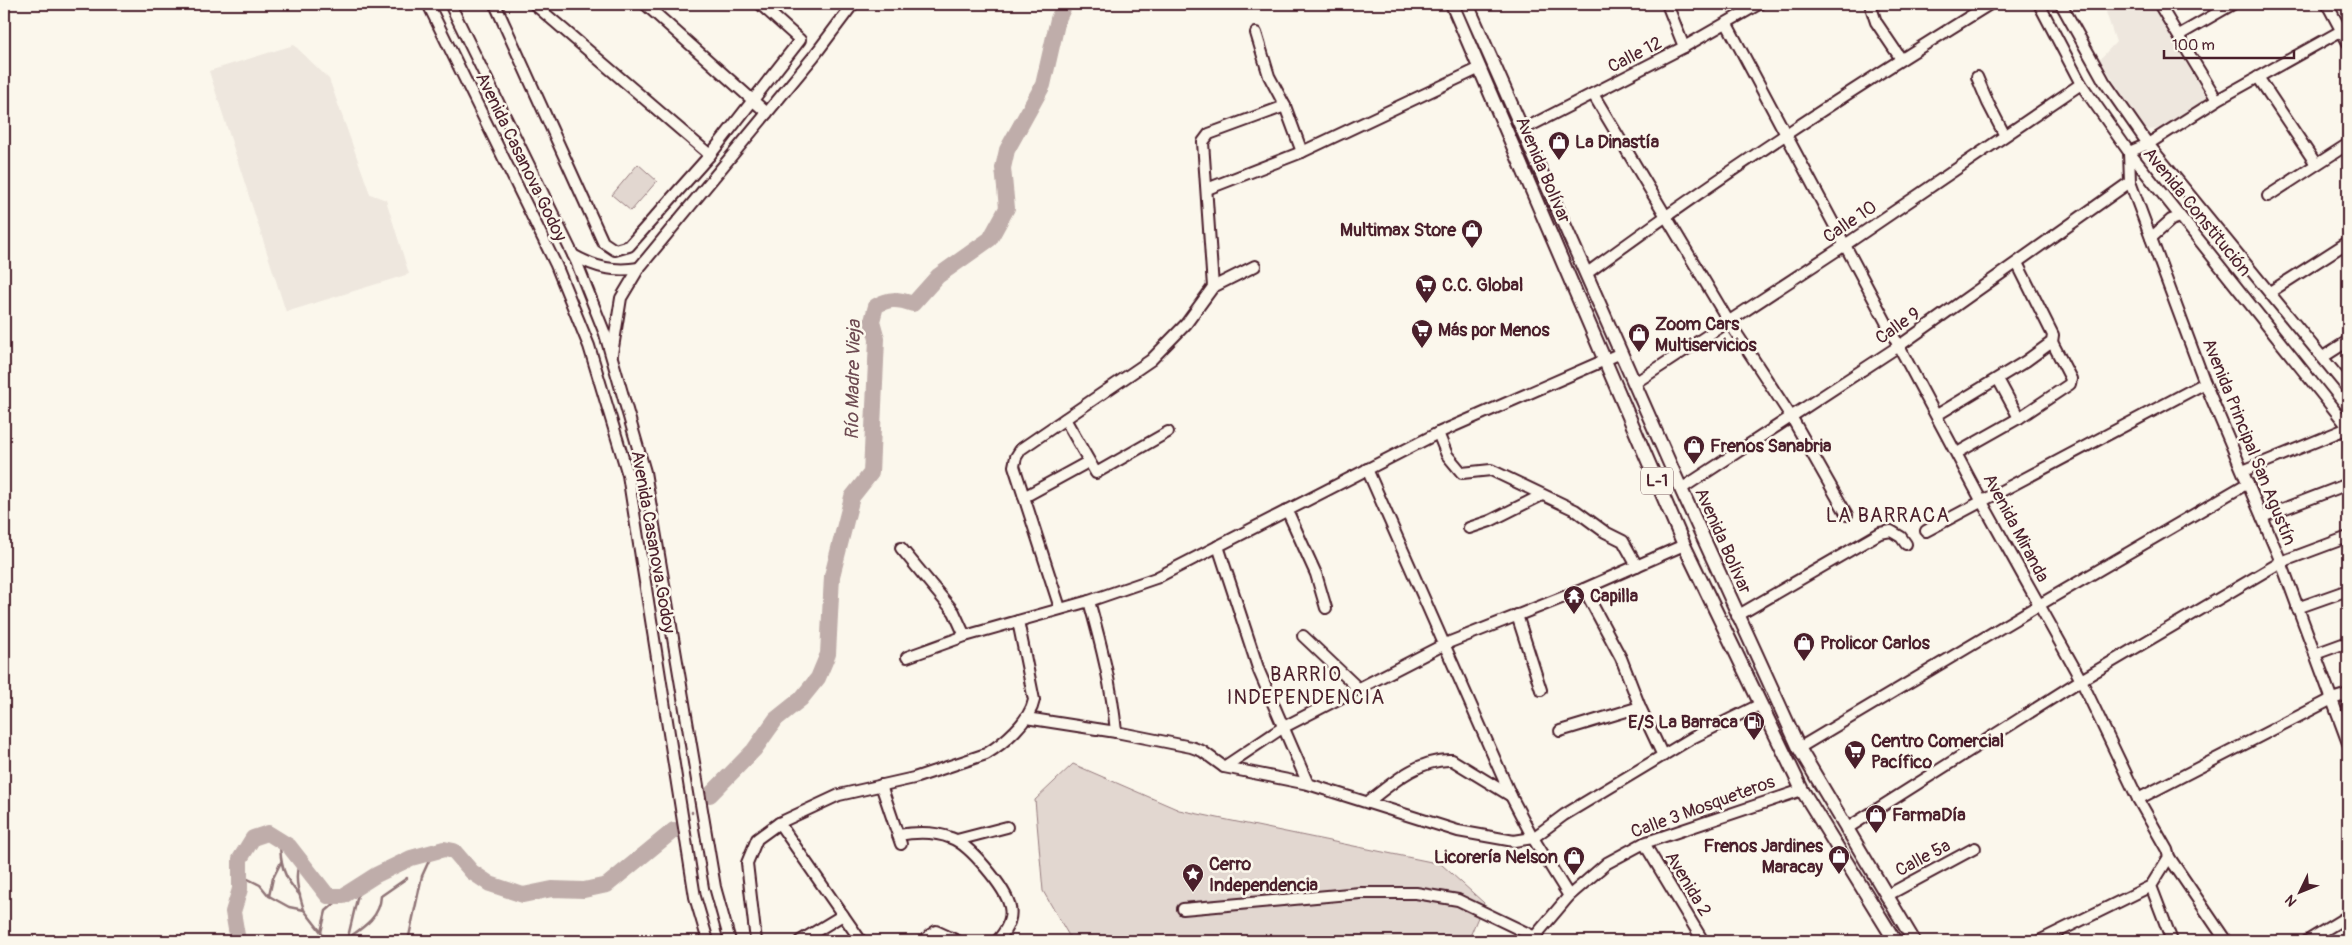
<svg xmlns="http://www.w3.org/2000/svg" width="2352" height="945" viewBox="0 0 2352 945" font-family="Pangolin,sans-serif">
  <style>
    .built { fill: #eee7de }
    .green { fill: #e2d7d0; stroke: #967b7e }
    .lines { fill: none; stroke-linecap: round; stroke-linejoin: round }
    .stream { stroke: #907477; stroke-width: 2.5 }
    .river { stroke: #bfadaa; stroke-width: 16 }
    .minor-casing { stroke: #4a1f2b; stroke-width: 14 }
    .major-casing { stroke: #4a1f2b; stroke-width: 16 }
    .minor { stroke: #fbf7ec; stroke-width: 10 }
    .major { stroke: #fbf7ec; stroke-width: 12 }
    .labels { text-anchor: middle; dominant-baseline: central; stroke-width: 5; stroke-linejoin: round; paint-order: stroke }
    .shield { fill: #fbf7ec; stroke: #7f6065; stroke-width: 1 }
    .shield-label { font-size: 16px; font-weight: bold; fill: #4a1f2b }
    .street-label { font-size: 18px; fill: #4a1f2b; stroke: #fbf7ec }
    .poi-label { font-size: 18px; font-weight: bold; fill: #4a1f2b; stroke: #fbf7ec; text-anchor: start }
    .water-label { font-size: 19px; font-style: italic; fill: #6d4a51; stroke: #fbf7ec }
    .quarter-label { font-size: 20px; letter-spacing: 1px; fill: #4a1f2b; stroke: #fbf7ec }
  </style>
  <rect width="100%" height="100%" fill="#fbf7ec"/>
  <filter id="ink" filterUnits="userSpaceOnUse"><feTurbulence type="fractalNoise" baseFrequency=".02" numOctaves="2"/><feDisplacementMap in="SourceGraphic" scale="10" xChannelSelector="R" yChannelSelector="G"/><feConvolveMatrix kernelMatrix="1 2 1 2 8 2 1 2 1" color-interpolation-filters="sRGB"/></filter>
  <g filter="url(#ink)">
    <g class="built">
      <polygon points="2123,4 2151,4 2209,101 2162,129 2144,130 2100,59 2116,42 2106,12"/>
      <polygon points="294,45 329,79 370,194 386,200 409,274 286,312 209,71"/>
    </g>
    <g class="green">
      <polygon points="638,164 657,181 631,211 612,195"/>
      <polygon points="1073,764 1179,810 1441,864 1484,903 1468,941 1072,941 1043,891 1035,800"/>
    </g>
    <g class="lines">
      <g class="stream">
        <polyline points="692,813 692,812"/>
        <path d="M280,840c0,23 3,38 20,55"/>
        <path d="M300,861c-7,17 -1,32 4,49"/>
        <polyline points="240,875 260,885 269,896 289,907 304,910 321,932 325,941"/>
        <polyline points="269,896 273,878 281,862"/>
        <polyline points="321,932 326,911 343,896"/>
        <polyline points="348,937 360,886"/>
        <path d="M347,941l1,-3c16,-11 32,-21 33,-42l26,-18"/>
        <polyline points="408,941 422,876 432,854"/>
      </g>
      <g class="river">
        <path d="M710,795l44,-45 22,-31 25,-20 17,-21 10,-24 4,-78 20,-79 19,-24 6,-134 -5,-18 4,-15c13,-8 22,-7 37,-2l25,-28 52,-37 17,-31 -4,-40 4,-18 36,-65 15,-66 7,-15"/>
        <polyline points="238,941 233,912 240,889 240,859 253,838 268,833 289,846 328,896 343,896 376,875 411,858 444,849 454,851 472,872 490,884 523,895 552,889 584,890 607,885 674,830"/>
      </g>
      <g class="minor-casing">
        <g id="minor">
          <polyline points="428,4 556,265 589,346 628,475 695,897 708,941"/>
          <polyline points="450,4 576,261 605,334 645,472 715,887 730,941"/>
          <polyline points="495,4 603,242 615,250 629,246 710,155 800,40 760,4"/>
          <polyline points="534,4 710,155"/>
          <polyline points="645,4 767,113"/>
          <polyline points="1667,4 1684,47"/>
          <polyline points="1870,4 1876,22 1901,59"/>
          <polyline points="2039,4 2081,84 2129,152 2348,427"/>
          <polyline points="2061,4 2104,81 2148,144 2348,389"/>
          <polyline points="2159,4 2217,100"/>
          <polyline points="2327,4 2348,43"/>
          <polyline points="1727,24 1982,502 2081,680 2138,799 2167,850 2169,857 2151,886 2172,941"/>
          <polyline points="1256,33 1269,76 1285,106 1302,152"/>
          <polyline points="2179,35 2233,4"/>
          <polyline points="1977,77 1988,103 2004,134"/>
          <polyline points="2258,77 2316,164"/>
          <polyline points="1593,94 1729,322 1792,418 1847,515"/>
          <polyline points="1522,130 1684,47 1759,4"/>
          <polyline points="2129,152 2130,182 2205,383 2281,562 2348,743"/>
          <polyline points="2129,152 2148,144 2217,100 2348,27"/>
          <polyline points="1207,189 1302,152 1480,68"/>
          <polyline points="2268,196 2348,144"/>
          <polyline points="2151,238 2171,220 2180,217"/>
          <path d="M573,255c23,13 41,17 66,13"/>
          <path d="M1586,274c130,-96 266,-185 404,-270"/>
          <polyline points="1213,287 1203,142 1209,134 1285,106"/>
          <polyline points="2270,292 2348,242"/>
          <polyline points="612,354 621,298 639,268 814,56 853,4"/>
          <polyline points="2323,357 2348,341"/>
          <polyline points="1998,379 2019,418"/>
          <polyline points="1635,383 1845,245 2081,84"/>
          <polyline points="1937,415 2026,361 2052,342 2053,335 2017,263"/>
          <polyline points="1065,419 1096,473 1168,432"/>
          <polyline points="1438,433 1447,455 1462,473 1491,470 1575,510 1605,532 1623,541 1637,566"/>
          <polyline points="1957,453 2019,418 2070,384 2071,379 2052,342"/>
          <polyline points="1367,469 1511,796 1533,838 1569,896"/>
          <polyline points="2243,471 2348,428"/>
          <polyline points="1681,489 1899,346 2130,182"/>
          <polyline points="1024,497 1088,462"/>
          <polyline points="1287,510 1316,574 1326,608"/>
          <polyline points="2262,517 2348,484"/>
          <polyline points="1469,528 1490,521 1542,495"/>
          <polyline points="1926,531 2205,383"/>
          <polyline points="1218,546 1259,671 1308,784"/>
          <polyline points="901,548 954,612 965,636"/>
          <polyline points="1584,589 1621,658 1640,707 1663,756"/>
          <path d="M1089,601c12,43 23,86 27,131"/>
          <polyline points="1060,608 1014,466 1016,457 1021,449 1151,360 1186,324 1213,287 1255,266"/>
          <polyline points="2297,608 2348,590"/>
          <polyline points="1517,615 1541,690"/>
          <polyline points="1737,616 1880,533 1891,531 1901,537 1906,544"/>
          <polyline points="1303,636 1359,689"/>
          <polyline points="2315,654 2348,642"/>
          <polyline points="907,657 965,636 1089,601 1156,578 1438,433 1621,353"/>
          <polyline points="1026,718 1116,732 1191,747 1202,751 1224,767 1308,784 1458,831 1514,841 1533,838 1564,815 1692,738 1761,704"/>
          <polyline points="1560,731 1640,707"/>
          <polyline points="1799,748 2039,605 2248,483"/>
          <polyline points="1224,767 1282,728 1445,644 1584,589 1684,545"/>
          <polyline points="881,785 901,844"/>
          <polyline points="2138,799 2332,699 2348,694"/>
          <path d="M1368,802c24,-19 52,-44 84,-42l59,36"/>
          <polyline points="779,823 861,941"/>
          <polyline points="1846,829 2081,680 2281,562 2348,537"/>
          <path d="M898,835c18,-3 36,-4 53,3 18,6 55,50 59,69 3,13 -5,25 -13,34"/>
          <polyline points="957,840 1007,827"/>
          <polyline points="1644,843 1703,941"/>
          <polyline points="2169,857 2226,941"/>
          <polyline points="1886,896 1975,848"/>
          <polyline points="1183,909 1360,893 1416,893 1458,900 1535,937"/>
          <path d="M756,941l-9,-78 10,-24 22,-16 60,-28 75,-17 72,-24c18,-11 44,-33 48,-54l-16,-79"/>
          <polyline points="800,941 843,915"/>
          <polyline points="925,941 930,935 936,931 958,941"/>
          <polyline points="1531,941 1569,896 1607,863 1644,843 1802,790"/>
          <polyline points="2039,941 2151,886"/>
          <polyline points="2307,941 2348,916"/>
        </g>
      </g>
      <g class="major-casing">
        <g id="major">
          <polyline points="1452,4 1684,545 1802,790 1895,941"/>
          <polyline points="1467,4 1681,489 1799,748 1914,941"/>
        </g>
      </g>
      <use href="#minor" class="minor"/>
      <use href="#major" class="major"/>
    </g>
  </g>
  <defs>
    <g id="shop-pin" transform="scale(1.125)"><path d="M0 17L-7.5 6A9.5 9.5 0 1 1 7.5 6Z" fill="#4a1f2b" stroke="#fbf7ec"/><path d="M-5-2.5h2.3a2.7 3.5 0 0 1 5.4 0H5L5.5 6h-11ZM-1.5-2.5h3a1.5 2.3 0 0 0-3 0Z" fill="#fff"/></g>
    <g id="supermarket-pin" transform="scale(1.125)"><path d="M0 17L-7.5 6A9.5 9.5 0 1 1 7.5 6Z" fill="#4a1f2b" stroke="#fbf7ec"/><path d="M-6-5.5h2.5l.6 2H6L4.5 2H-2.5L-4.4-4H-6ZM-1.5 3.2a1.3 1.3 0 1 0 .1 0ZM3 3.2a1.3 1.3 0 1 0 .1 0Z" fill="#fff"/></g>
    <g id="temple-pin" transform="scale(1.125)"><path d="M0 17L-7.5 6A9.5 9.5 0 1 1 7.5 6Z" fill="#4a1f2b" stroke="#fbf7ec"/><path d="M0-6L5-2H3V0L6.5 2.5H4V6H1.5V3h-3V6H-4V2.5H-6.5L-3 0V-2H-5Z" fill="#fff"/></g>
    <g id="fuel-pin" transform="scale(1.125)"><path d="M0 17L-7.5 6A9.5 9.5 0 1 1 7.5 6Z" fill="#4a1f2b" stroke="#fbf7ec"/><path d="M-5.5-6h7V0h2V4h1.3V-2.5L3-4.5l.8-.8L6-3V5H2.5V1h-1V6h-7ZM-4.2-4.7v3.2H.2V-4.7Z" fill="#fff"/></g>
    <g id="sight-pin" transform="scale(1.125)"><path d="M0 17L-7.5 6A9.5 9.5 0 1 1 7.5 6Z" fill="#4a1f2b" stroke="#fbf7ec"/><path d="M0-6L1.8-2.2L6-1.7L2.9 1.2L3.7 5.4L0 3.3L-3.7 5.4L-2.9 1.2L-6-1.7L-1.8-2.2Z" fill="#fff"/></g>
  </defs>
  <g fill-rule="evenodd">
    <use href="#shop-pin" x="1559" y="142"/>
    <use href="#shop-pin" x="1472" y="230"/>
    <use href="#supermarket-pin" x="1426" y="285"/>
    <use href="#supermarket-pin" x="1422" y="330"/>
    <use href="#shop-pin" x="1639" y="334"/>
    <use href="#shop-pin" x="1694" y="446"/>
    <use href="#temple-pin" x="1574" y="596"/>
    <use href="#shop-pin" x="1804" y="643"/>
    <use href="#fuel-pin" x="1754" y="722"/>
    <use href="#supermarket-pin" x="1855" y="751"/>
    <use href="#shop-pin" x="1876" y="815"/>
    <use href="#shop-pin" x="1839" y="856"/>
    <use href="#shop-pin" x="1574" y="857"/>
    <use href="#sight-pin" x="1193" y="874"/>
  </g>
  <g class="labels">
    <rect class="shield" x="1641" y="467.5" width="32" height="27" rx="4"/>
    <g class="shield-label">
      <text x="1657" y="481">L-1</text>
    </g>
    <g class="street-label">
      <text transform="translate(1635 55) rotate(-27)">Calle 12</text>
      <text transform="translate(521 157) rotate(64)">Avenida Casanova Godoy</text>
      <text transform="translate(1543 170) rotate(67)">Avenida Bolívar</text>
      <text transform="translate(2197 212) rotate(51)">Avenida Constitución</text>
      <text transform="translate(1850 222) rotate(-34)">Calle 10</text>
      <text transform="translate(1898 326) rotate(-35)">Calle 9</text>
      <text transform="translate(2249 442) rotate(68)">Avenida Principal San Agustín</text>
      <text transform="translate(2016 528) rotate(62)">Avenida Miranda</text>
      <text transform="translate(1723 541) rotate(66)">Avenida Bolívar</text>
      <text transform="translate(653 542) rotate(80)">Avenida Casanova Godoy</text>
      <text transform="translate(1703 807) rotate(-20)">Calle 3 Mosqueteros</text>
      <text transform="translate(1923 858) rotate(-28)">Calle 5a</text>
      <text transform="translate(1688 884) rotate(59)">Avenida 2</text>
    </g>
    <g class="poi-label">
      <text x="1575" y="142">La Dinastía</text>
      <text x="1456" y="230" text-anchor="end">Multimax Store</text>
      <text x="1442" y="285">C.C. Global</text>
      <text x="1655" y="324">Zoom Cars<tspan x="1655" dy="21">Multiservicios</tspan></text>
      <text x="1438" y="330">Más por Menos</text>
      <text x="1710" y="446">Frenos Sanabria</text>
      <text x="1590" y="596">Capilla</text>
      <text x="1820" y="643">Prolicor Carlos</text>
      <text x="1738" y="722" text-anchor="end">E/S La Barraca</text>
      <text x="1871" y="741">Centro Comercial<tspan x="1871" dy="21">Pacífico</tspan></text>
      <text x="1892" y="815">FarmaDía</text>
      <text x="1823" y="846" text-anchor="end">Frenos Jardines<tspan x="1823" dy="21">Maracay</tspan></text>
      <text x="1558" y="857" text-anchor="end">Licorería Nelson</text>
      <text x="1209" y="864">Cerro<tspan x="1209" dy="21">Independencia</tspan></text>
    </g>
    <g class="water-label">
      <text transform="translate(853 380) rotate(-89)">Río Madre Vieja</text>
    </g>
    <g class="quarter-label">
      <text x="1888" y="515">LA BARRACA</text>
      <text x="1306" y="674">BARRIO<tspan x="1306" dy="23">INDEPENDENCIA</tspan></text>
    </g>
  </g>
  <rect width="2352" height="945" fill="none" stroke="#fbf7ec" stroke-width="20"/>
  <rect x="10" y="10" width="2332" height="925" fill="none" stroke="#4a1f2b" stroke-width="2" filter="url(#ink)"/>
  <g transform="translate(2300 892) rotate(227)" stroke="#fbf7ec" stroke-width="4" paint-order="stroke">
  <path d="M0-4L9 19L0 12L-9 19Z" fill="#4a1f2b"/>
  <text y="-8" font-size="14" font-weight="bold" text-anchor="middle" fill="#4a1f2b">N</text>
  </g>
  <path d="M2164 50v8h130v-8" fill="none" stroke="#4a1f2b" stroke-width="2.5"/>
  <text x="2172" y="50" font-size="15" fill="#4a1f2b" stroke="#fbf7ec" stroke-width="4" paint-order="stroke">100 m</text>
</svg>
